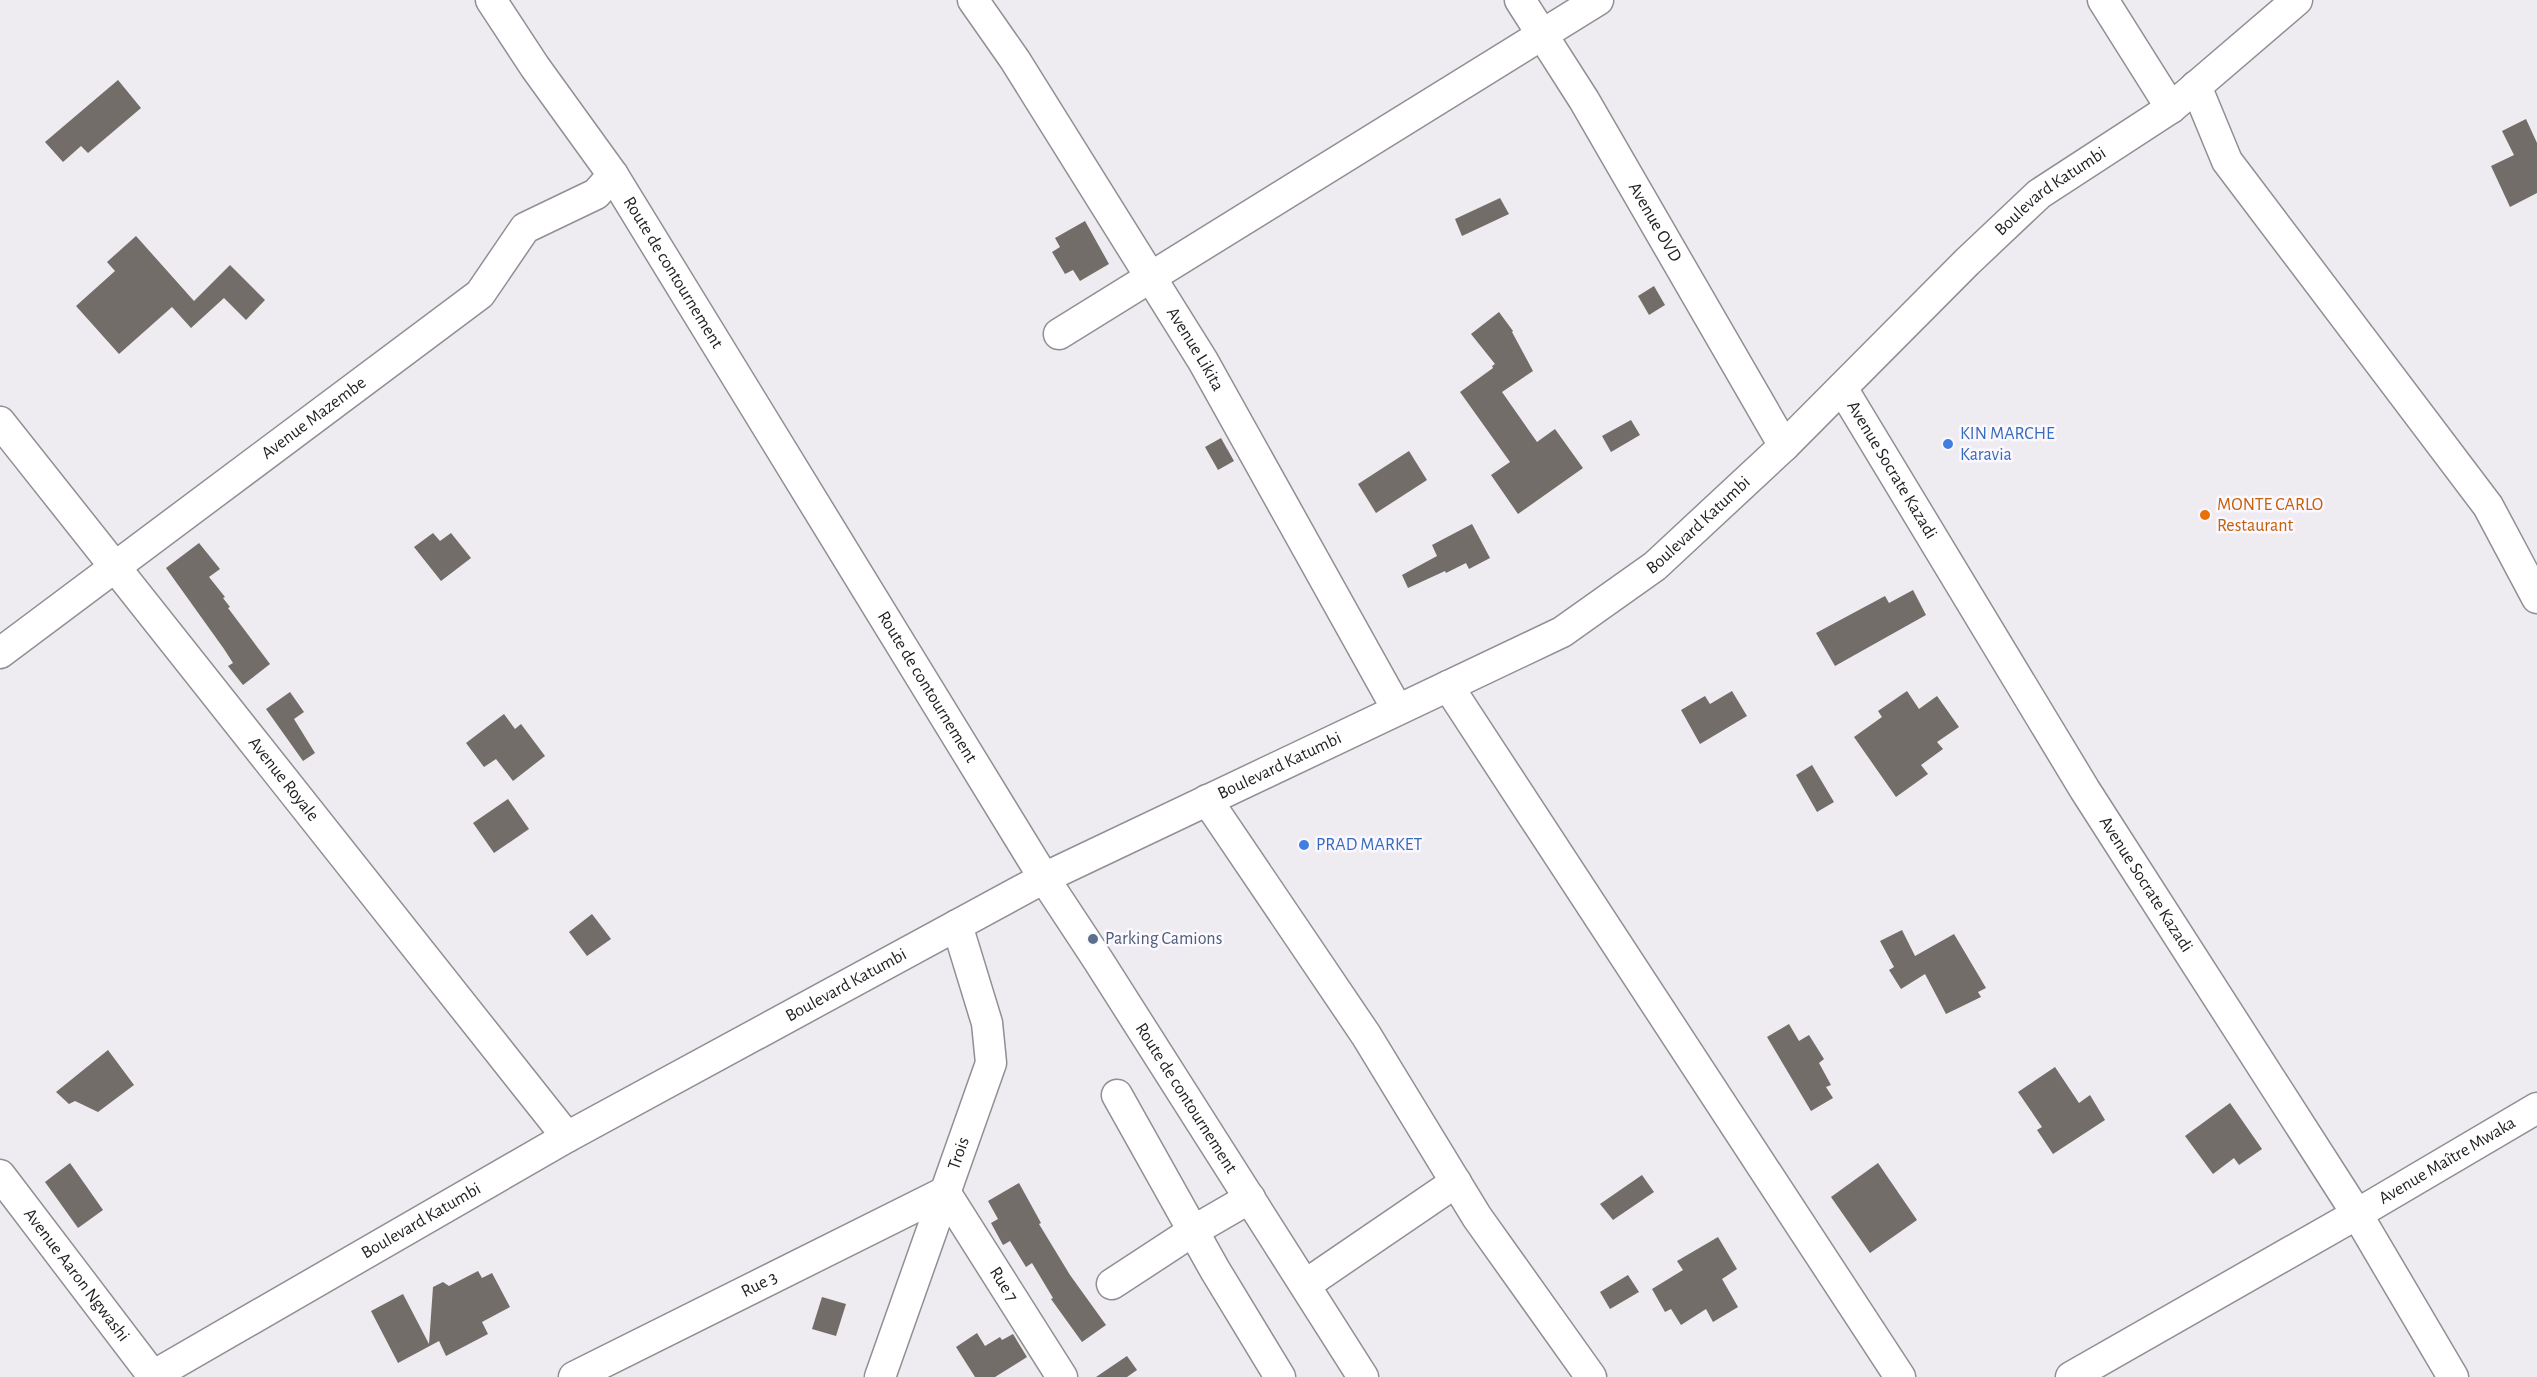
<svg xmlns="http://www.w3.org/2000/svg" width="2537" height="1377" viewBox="0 0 2537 1377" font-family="'Alegreya Sans',sans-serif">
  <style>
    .building { fill: #726d68 }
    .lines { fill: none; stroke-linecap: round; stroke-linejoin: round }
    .minor-casing { stroke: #918e94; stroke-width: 33 }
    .minor { stroke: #fff; stroke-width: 30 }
    .shop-dot { fill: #3f7fe0; stroke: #fcf8ff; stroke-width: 2 }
    .food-dot { fill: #e8710a; stroke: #fcf8ff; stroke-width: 2 }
    .service-dot { fill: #5c6f8a; stroke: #fcf8ff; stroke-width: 2 }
    .labels { text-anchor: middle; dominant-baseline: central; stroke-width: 5; stroke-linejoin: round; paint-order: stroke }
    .street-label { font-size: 18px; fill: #201e21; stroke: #fcf8ff }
    .shop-label { font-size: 18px; fill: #366cbe; stroke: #fcf8ff; text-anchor: start }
    .food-label { font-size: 18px; fill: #c56008; stroke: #fcf8ff; text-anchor: start }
    .service-label { font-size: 18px; fill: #4e5e75; stroke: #fcf8ff; text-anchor: start }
  </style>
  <rect width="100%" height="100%" fill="#eeebf1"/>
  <g class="building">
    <polygon points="118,80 141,108 88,153 81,146 63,162 45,142"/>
    <polygon points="2526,119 2537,143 2537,193 2510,207 2491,166 2514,155 2502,131"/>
    <polygon points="1500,198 1509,214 1462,236 1455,219"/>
    <polygon points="1085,221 1109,264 1080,281 1073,270 1065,274 1052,252 1060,247 1055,238"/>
    <polygon points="136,236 194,301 230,265 265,300 246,320 224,298 191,328 172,307 119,354 76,306 115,271 107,262"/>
    <polygon points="1654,286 1665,305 1649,315 1638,296"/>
    <polygon points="1499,312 1513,331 1512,332 1533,371 1502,392 1537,442 1555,429 1583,468 1518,514 1491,475 1510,462 1460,392 1493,368 1492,366 1495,364 1471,334"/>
    <polygon points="1631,420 1640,435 1611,452 1602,436"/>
    <polygon points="1221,438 1234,461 1218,470 1205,447"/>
    <polygon points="1409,451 1427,480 1376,513 1358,484"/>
    <polygon points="1472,524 1490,558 1469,569 1466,563 1446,573 1445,571 1408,588 1402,575 1437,556 1432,545"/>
    <polygon points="433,533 440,541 451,533 471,558 441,581 414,547"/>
    <polygon points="199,543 220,569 209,577 225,597 223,598 230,607 228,608 270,664 243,685 228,666 233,663 224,649 166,568"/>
    <polygon points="1913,590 1926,615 1835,666 1816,633 1885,596 1889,603"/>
    <polygon points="1732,691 1747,716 1700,744 1681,710 1705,696 1710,704"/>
    <polygon points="1907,691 1919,709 1937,696 1959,727 1937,742 1943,749 1921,765 1928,774 1896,797 1854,737 1882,717 1878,711"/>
    <polygon points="290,692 304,712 294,719 315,753 303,761 266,709"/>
    <polygon points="504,714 515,729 521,724 545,756 513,781 496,759 484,767 466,743"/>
    <polygon points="1812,765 1834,802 1817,812 1796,775"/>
    <polygon points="508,799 529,829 494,853 473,823"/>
    <polygon points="592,914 611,939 587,956 569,932"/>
    <polygon points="1902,930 1915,956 1954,934 1986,988 1978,992 1981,997 1946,1014 1925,974 1901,989 1889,970 1894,967 1880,941"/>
    <polygon points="1789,1024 1799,1041 1809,1035 1824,1059 1819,1063 1831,1085 1826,1087 1833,1098 1811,1111 1767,1037"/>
    <polygon points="108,1050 134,1085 98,1112 75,1101 69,1104 56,1092"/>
    <polygon points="2055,1067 2079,1103 2090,1095 2105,1120 2053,1154 2037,1130 2042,1127 2018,1092"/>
    <polygon points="2230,1103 2262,1149 2239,1165 2234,1158 2213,1174 2185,1136"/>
    <polygon points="70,1163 103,1210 78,1228 45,1182"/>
    <polygon points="1878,1163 1917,1220 1870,1253 1831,1197"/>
    <polygon points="1642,1175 1654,1192 1613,1220 1600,1204"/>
    <polygon points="1019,1183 1041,1223 1039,1224 1070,1275 1106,1325 1082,1342 1051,1299 1053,1298 1032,1263 1026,1267 1010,1241 1003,1245 991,1223 998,1219 988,1201"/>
    <polygon points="1718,1237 1737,1269 1722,1279 1738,1307 1713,1322 1706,1309 1681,1325 1671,1309 1665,1312 1652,1289 1683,1270 1677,1261"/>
    <polygon points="478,1271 482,1278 492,1273 510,1307 482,1322 488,1334 446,1356 439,1341 398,1363 371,1311 403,1294 429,1344 433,1287 443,1282 449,1286"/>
    <polygon points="1628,1275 1639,1292 1610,1309 1600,1292"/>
    <polygon points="822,1297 846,1304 836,1336 812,1329"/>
    <polygon points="977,1333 985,1346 1000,1337 1002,1340 1013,1334 1027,1357 995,1377 975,1377 956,1347"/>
    <polygon points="1127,1356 1137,1370 1127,1377 1096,1377"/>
  </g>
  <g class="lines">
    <g class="minor-casing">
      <g id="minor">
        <path id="s1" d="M491,0l44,67 78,108 431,703 54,82 265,417"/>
        <path id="s2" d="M973,0l42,60 188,301 194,348"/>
        <path id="s3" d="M1520,0l64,100 200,346"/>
        <polyline points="2103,0 2171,108"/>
        <polyline points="2196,86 2227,161 2488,506 2537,598"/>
        <polyline points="1059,334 1598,0"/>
        <path id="s4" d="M1842,388l243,402 272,424 96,163"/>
        <path id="s5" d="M0,422l567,715"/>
        <path id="s6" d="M0,653l480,-359 45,-66 71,-34 17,-19"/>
        <polyline points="1448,686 1900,1377"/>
        <polyline points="1207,800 1366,1035 1477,1217 1591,1377"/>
        <polyline points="1117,1095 1215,1270 1280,1377"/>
        <path id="s7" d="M0,1175l153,201"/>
        <polyline points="1112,1284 1193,1231 1250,1198"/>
        <polyline points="1305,1285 1456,1182"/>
        <path id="s8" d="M151,1377l416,-240 477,-259 518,-246 93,-66 129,-120 183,-184 72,-68 132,-86 126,-108"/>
        <path id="s9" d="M574,1377l371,-185 117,185"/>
        <path id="s10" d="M880,1377l111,-314 -4,-40 -30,-98"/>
        <path id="s11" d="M2071,1377l286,-163 180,-106"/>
      </g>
    </g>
    <use href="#minor" class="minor"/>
  </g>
  <g class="shop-dot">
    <circle cx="1948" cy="444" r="6"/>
    <circle cx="1304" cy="845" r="6"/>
  </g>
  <circle class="food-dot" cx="2205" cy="515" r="6"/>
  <circle class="service-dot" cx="1093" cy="939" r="6"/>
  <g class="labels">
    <g class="street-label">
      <text stroke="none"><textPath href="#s8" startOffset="2256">Boulevard Katumbi</textPath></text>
      <text stroke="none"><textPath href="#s3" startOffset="260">Avenue OVD</textPath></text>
      <text stroke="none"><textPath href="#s1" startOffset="328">Route de contournement</textPath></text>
      <text stroke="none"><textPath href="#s2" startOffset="414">Avenue Likita</textPath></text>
      <text stroke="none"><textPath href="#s6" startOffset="392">Avenue Mazembe</textPath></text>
      <text stroke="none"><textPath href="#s4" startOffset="96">Avenue Socrate Kazadi</textPath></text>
      <text stroke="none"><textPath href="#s8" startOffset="1770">Boulevard Katumbi</textPath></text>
      <text stroke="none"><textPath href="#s1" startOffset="814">Route de contournement</textPath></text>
      <text stroke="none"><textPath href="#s8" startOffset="1284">Boulevard Katumbi</textPath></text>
      <text stroke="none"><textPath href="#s5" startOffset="456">Avenue Royale</textPath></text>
      <text stroke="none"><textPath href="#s4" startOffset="582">Avenue Socrate Kazadi</textPath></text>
      <text stroke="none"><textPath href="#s8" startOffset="798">Boulevard Katumbi</textPath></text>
      <text stroke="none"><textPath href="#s1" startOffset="1300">Route de contournement</textPath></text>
      <text stroke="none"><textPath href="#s10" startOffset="237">Trois</textPath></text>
      <text stroke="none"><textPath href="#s11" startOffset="434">Avenue Maître Mwaka</textPath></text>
      <text stroke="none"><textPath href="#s8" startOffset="312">Boulevard Katumbi</textPath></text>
      <text stroke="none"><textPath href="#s7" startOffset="126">Avenue Aaron Ngwashi</textPath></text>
      <text stroke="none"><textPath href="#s9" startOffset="207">Rue 3</textPath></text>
      <text stroke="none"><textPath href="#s9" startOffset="524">Rue 7</textPath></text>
    </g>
    <g class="shop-label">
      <text x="1960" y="434">KIN MARCHE<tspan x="1960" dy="21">Karavia</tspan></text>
      <text x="1316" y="845">PRAD MARKET</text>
    </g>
    <g class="food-label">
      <text x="2217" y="505">MONTE CARLO<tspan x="2217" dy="21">Restaurant</tspan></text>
    </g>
    <g class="service-label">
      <text x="1105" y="939">Parking Camions</text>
    </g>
  </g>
</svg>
